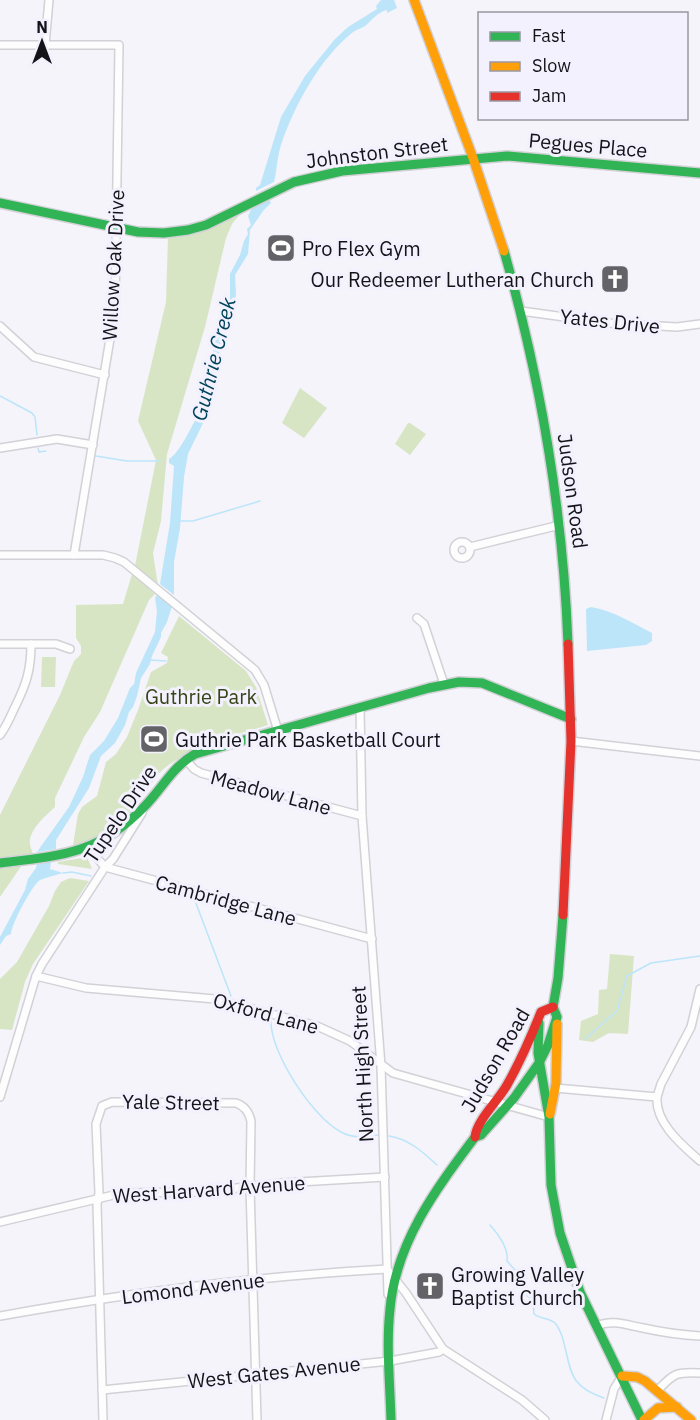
<svg xmlns="http://www.w3.org/2000/svg" width="700" height="1420" viewBox="0 0 700 1420" font-family="'IBM Plex Sans',sans-serif">
  <style>
    .green { fill: #d8e5c4 }
    .water { fill: #bce5fa }
    .lines { fill: none; stroke-linecap: round; stroke-linejoin: round }
    .stream { stroke: #bce5fa; stroke-width: 1.5 }
    .street-casing { stroke: #d1d1d6; stroke-width: 10 }
    .fast-casing { stroke: #d1d1d6; stroke-width: 12 }
    .slow-casing { stroke: #d1d1d6; stroke-width: 12 }
    .jam-casing { stroke: #d1d1d6; stroke-width: 12 }
    .street { stroke: #fdfdfe; stroke-width: 7 }
    .fast { stroke: #30b455; stroke-width: 9 }
    .slow { stroke: #ff9f0a; stroke-width: 9 }
    .jam { stroke: #e5322d; stroke-width: 9 }
    .labels { text-anchor: middle; dominant-baseline: central; stroke-width: 6; stroke-linejoin: round; paint-order: stroke }
    .street-label { font-size: 20px; fill: #141318; stroke: #f2f1fd }
    .poi-label { font-size: 20px; fill: #141318; stroke: #f2f1fd; text-anchor: start }
    .park-label { font-size: 20px; fill: #354315; stroke: #f2f1fd }
    .water-label { font-size: 21px; font-style: italic; fill: #00445b; stroke: #f2f1fd }
  </style>
  <rect width="100%" height="100%" fill="#f4f4fa"/>
  <g class="green">
    <polygon points="241,213 232,224 226,238 205,327 167,454 161,521 153,553 158,586 135,566 156,460 138,421 166,302 168,237 199,232"/>
    <polygon points="300,388 327,408 304,438 282,423"/>
    <polygon points="408,423 410,423 426,434 410,455 395,444"/>
    <path d="M132,574l23,20 -6,6 -49,112 -16,25 -29,61v9c-9,8 -27,24 -25,37 0,3 2,6 3,10l-33,4v-43l60,-120 14,-34 7,-7v-8l-5,-8v-33l47,-1z"/>
    <path d="M179,616l67,55 10,16 12,38c-35,11 -73,19 -102,42 -9,7 -16,19 -23,29 -17,22 -42,44 -70,49l5,-31 4,-7 15,-11 9,-34 10,-8 11,-17 11,-27 13,-38 16,-9 1,-6 -7,-4z"/>
    <polygon points="42,657 56,657 55,687 41,687"/>
    <polygon points="87,857 92,869 58,864 58,862"/>
    <polygon points="22,865 0,897 0,868"/>
    <polygon points="70,878 89,881 33,964 25,982 12,1030 0,1029 0,979 17,962 49,906 55,891 61,882"/>
    <polygon points="610,954 634,956 628,1034 609,1033 593,1042 579,1040 581,1021 598,1014 599,990 607,989"/>
  </g>
  <g class="water">
    <path d="M381,0h13l3,8 -10,5v-3c-9,2 -15,10 -22,16 -4,3 -8,3 -12,6 -33,26 -59,74 -72,113 -4,12 -4,26 -7,37l-18,9v-3l4,-3 21,-68 24,-41 30,-37 13,-12 29,-18 -1,-3z"/>
    <path d="M269,199l2,4 -8,8 -13,19 -2,24 -13,21 1,19 -4,27 -9,14 -17,82 -18,37 -4,23 -4,51 -6,34v33l-14,-11 10,-61 4,-57 -5,-3v-4c9,-4 24,-34 29,-45l20,-84 12,-30v-26l10,-19 4,-14 4,-7 -1,-5 4,-4 -3,-9 4,-8z"/>
    <polygon points="157,595 172,606 167,622 161,633 161,637 152,656 150,664 141,678 137,696 133,707 129,712 125,725 115,743 101,756 89,788 56,840 56,849 37,852 69,807 83,777 90,755 104,741 118,718 130,688 134,684 136,673 155,632 157,611 155,598"/>
    <path d="M591,607c22,4 42,16 61,26v8l-6,4 -59,6 -1,-42z"/>
    <path d="M51,861l-1,8 13,4c-7,2 -16,4 -23,7 -8,5 -29,45 -29,54l-5,2 -6,9v-8l25,-47 3,-11 8,-11 1,-5z"/>
  </g>
  <g class="lines">
    <g class="stream">
      <polyline points="0,396 32,413 35,417 37,435"/>
      <polyline points="38,448 39,452 46,451"/>
      <polyline points="96,456 127,461 160,461"/>
      <polyline points="180,521 193,521 260,501"/>
      <polyline points="150,660 166,661"/>
      <polyline points="63,873 72,872 91,876"/>
      <polyline points="194,898 231,996"/>
      <path d="M271,1021c-1,31 42,97 70,111 13,7 24,5 37,3"/>
      <polyline points="585,1039 617,1011 627,976 651,963 700,956"/>
      <path d="M389,1136c20,3 34,16 48,29"/>
      <path d="M490,1225c8,9 19,23 17,36l8,9 9,-2c1,5 4,24 3,28l6,4 1,14c6,5 16,4 21,9 4,4 5,9 7,13 10,33 4,49 42,62"/>
    </g>
    <g class="street-casing">
      <g id="street">
        <polyline points="0,45 119,45 115,309 74,555"/>
        <polyline points="45,45 49,0"/>
        <polyline points="521,311 608,323 677,327 700,324"/>
        <polyline points="0,326 34,357 105,375"/>
        <polyline points="0,448 57,439 93,445"/>
        <circle cx="462" cy="550" r="8"/>
        <polyline points="470,547 560,525"/>
        <polyline points="0,555 103,555 115,558 124,562 255,670 264,685 278,731"/>
        <polyline points="417,618 424,624 444,684"/>
        <polyline points="0,644 56,644 70,649"/>
        <polyline points="360,707 362,816 381,1066 388,1294"/>
        <path d="M0,735c6,-8 10,-17 14,-26 12,-24 17,-38 17,-65"/>
        <polyline points="571,741 700,756"/>
        <polyline points="186,760 194,769 201,773 362,816"/>
        <polyline points="92,847 97,858 105,867 372,939"/>
        <polyline points="36,976 86,988 215,999 317,1026 350,1041 393,1073 549,1117"/>
        <polyline points="555,1088 657,1097 661,1084 691,1027 700,989"/>
        <polyline points="0,1097 36,976 42,964 105,867 113,859 142,813"/>
        <path d="M657,1097c-2,26 25,48 43,64"/>
        <polyline points="0,1222 122,1193 201,1192 282,1183 385,1177"/>
        <path d="M0,1316c128,-23 257,-40 387,-47l19,24 37,56 79,51 23,20"/>
        <path d="M596,1326c17,-7 30,-1 47,2 18,4 38,7 57,8"/>
        <polyline points="102,1390 390,1361 439,1352 443,1349"/>
        <path d="M658,1390c16,-17 18,-18 42,-17"/>
        <path d="M103,1420l-6,-216 2,-11 -3,-69 6,-18 10,-4 124,1c9,3 13,9 15,18l-1,67 7,232"/>
        <polyline points="606,1420 614,1389 622,1376"/>
      </g>
    </g>
    <g class="fast-casing">
      <g id="fast">
        <polyline points="0,203 138,232 164,233 188,230 206,225 294,182 342,171 507,156 700,173"/>
        <path d="M504,251c37,130 59,258 64,393"/>
        <path d="M0,863c60,-7 99,-9 144,-56 18,-18 28,-40 51,-53l234,-66 30,-6 23,1 89,36"/>
        <polyline points="539,1023 538,1053 549,1117 551,1185 560,1233 580,1292 642,1420"/>
        <path d="M391,1420c-1,-37 -5,-74 -1,-111 6,-67 46,-120 85,-172l6,-2 33,-37 25,-35 9,-18 9,-28 -4,-10 5,-29 5,-63"/>
      </g>
    </g>
    <g class="slow-casing">
      <g id="slow">
        <polyline points="414,0 473,158 504,251"/>
        <polyline points="550,1114 556,1083 557,1024"/>
        <polyline points="622,1376 637,1377 645,1381 691,1420"/>
        <polyline points="644,1420 658,1408 677,1407"/>
      </g>
    </g>
    <g class="jam-casing">
      <g id="jam">
        <polyline points="563,915 571,741 568,644"/>
        <path d="M475,1137c2,-17 23,-36 32,-52 13,-23 24,-48 34,-73l12,-5"/>
      </g>
    </g>
    <use href="#street" class="street"/>
    <use href="#fast" class="fast"/>
    <use href="#slow" class="slow"/>
    <use href="#jam" class="jam"/>
  </g>
  <defs>
    <g id="stadium-square" transform="scale(1.5)"><rect x="-9" y="-9" width="18" height="18" rx="4" fill="#626267" stroke="#f2f1fd"/><path d="M0-5a6.5 5 0 1 0 0 10a6.5 5 0 1 0 0-10ZM-3.5-1.8h7v3.6h-7Z" fill="#fff"/></g>
    <g id="church-square" transform="scale(1.5)"><rect x="-9" y="-9" width="18" height="18" rx="4" fill="#626267" stroke="#f2f1fd"/><path d="M-1.2-6h2.4v3.5h3.3v2.4h-3.3V6h-2.4V-.1h-3.3v-2.4h3.3Z" fill="#fff"/></g>
  </defs>
  <g fill-rule="evenodd">
    <use href="#stadium-square" x="281" y="248"/>
    <use href="#church-square" x="615" y="279"/>
    <use href="#stadium-square" x="154" y="739"/>
    <use href="#church-square" x="430" y="1286"/>
  </g>
  <g class="labels">
    <g class="street-label">
      <text transform="translate(588 145) rotate(5)">Pegues Place</text>
      <text transform="translate(377 152) rotate(-7)">Johnston Street</text>
      <text transform="translate(113 265) rotate(-87)">Willow Oak Drive</text>
      <text transform="translate(610 321) rotate(6)">Yates Drive</text>
      <text transform="translate(573 491) rotate(82)">Judson Road</text>
      <text transform="translate(271 792) rotate(15)">Meadow Lane</text>
      <text transform="translate(120 814) rotate(-56)">Tupelo Drive</text>
      <text transform="translate(226 900) rotate(15)">Cambridge Lane</text>
      <text transform="translate(266 1013) rotate(15)">Oxford Lane</text>
      <text transform="translate(495 1060) rotate(-60)">Judson Road</text>
      <text transform="translate(362 1064) rotate(-93)">North High Street</text>
      <text transform="translate(171 1102) rotate(1)">Yale Street</text>
      <text transform="translate(209 1189) rotate(-4)">West Harvard Avenue</text>
      <text transform="translate(193 1288) rotate(-7)">Lomond Avenue</text>
      <text transform="translate(274 1372) rotate(-6)">West Gates Avenue</text>
    </g>
    <g class="poi-label">
      <text x="302" y="248">Pro Flex Gym</text>
      <text x="594" y="279" text-anchor="end">Our Redeemer Lutheran Church</text>
      <text x="175" y="739">Guthrie Park Basketball Court</text>
      <text x="451" y="1274">Growing Valley<tspan x="451" dy="23">Baptist Church</tspan></text>
    </g>
    <g class="park-label">
      <text x="201" y="696">Guthrie Park</text>
    </g>
    <g class="water-label">
      <text transform="translate(213 359) rotate(-76)">Guthrie Creek</text>
    </g>
  </g>
  <rect x="478" y="12" width="210" height="108" fill="#f2f1fd" stroke="#9998a1" stroke-width="1.5"/>
  <rect x="490" y="32" width="30" height="9" fill="#30b455" stroke="#9998a1" stroke-width="1.5"/>
  <text x="532" y="42" font-size="18" fill="#141318">Fast</text>
  <rect x="490" y="62" width="30" height="9" fill="#ff9f0a" stroke="#9998a1" stroke-width="1.5"/>
  <text x="532" y="72" font-size="18" fill="#141318">Slow</text>
  <rect x="490" y="92" width="30" height="9" fill="#e5322d" stroke="#9998a1" stroke-width="1.5"/>
  <text x="532" y="102" font-size="18" fill="#141318">Jam</text>
  <g transform="translate(42 42)" stroke="#f2f1fd" stroke-width="4.5" paint-order="stroke">
  <path d="M0-4.5L10 22L0 15L-10 22Z" fill="#141318"/>
  <text y="-9" font-size="16" font-weight="bold" text-anchor="middle" fill="#141318">N</text>
  </g>
</svg>
